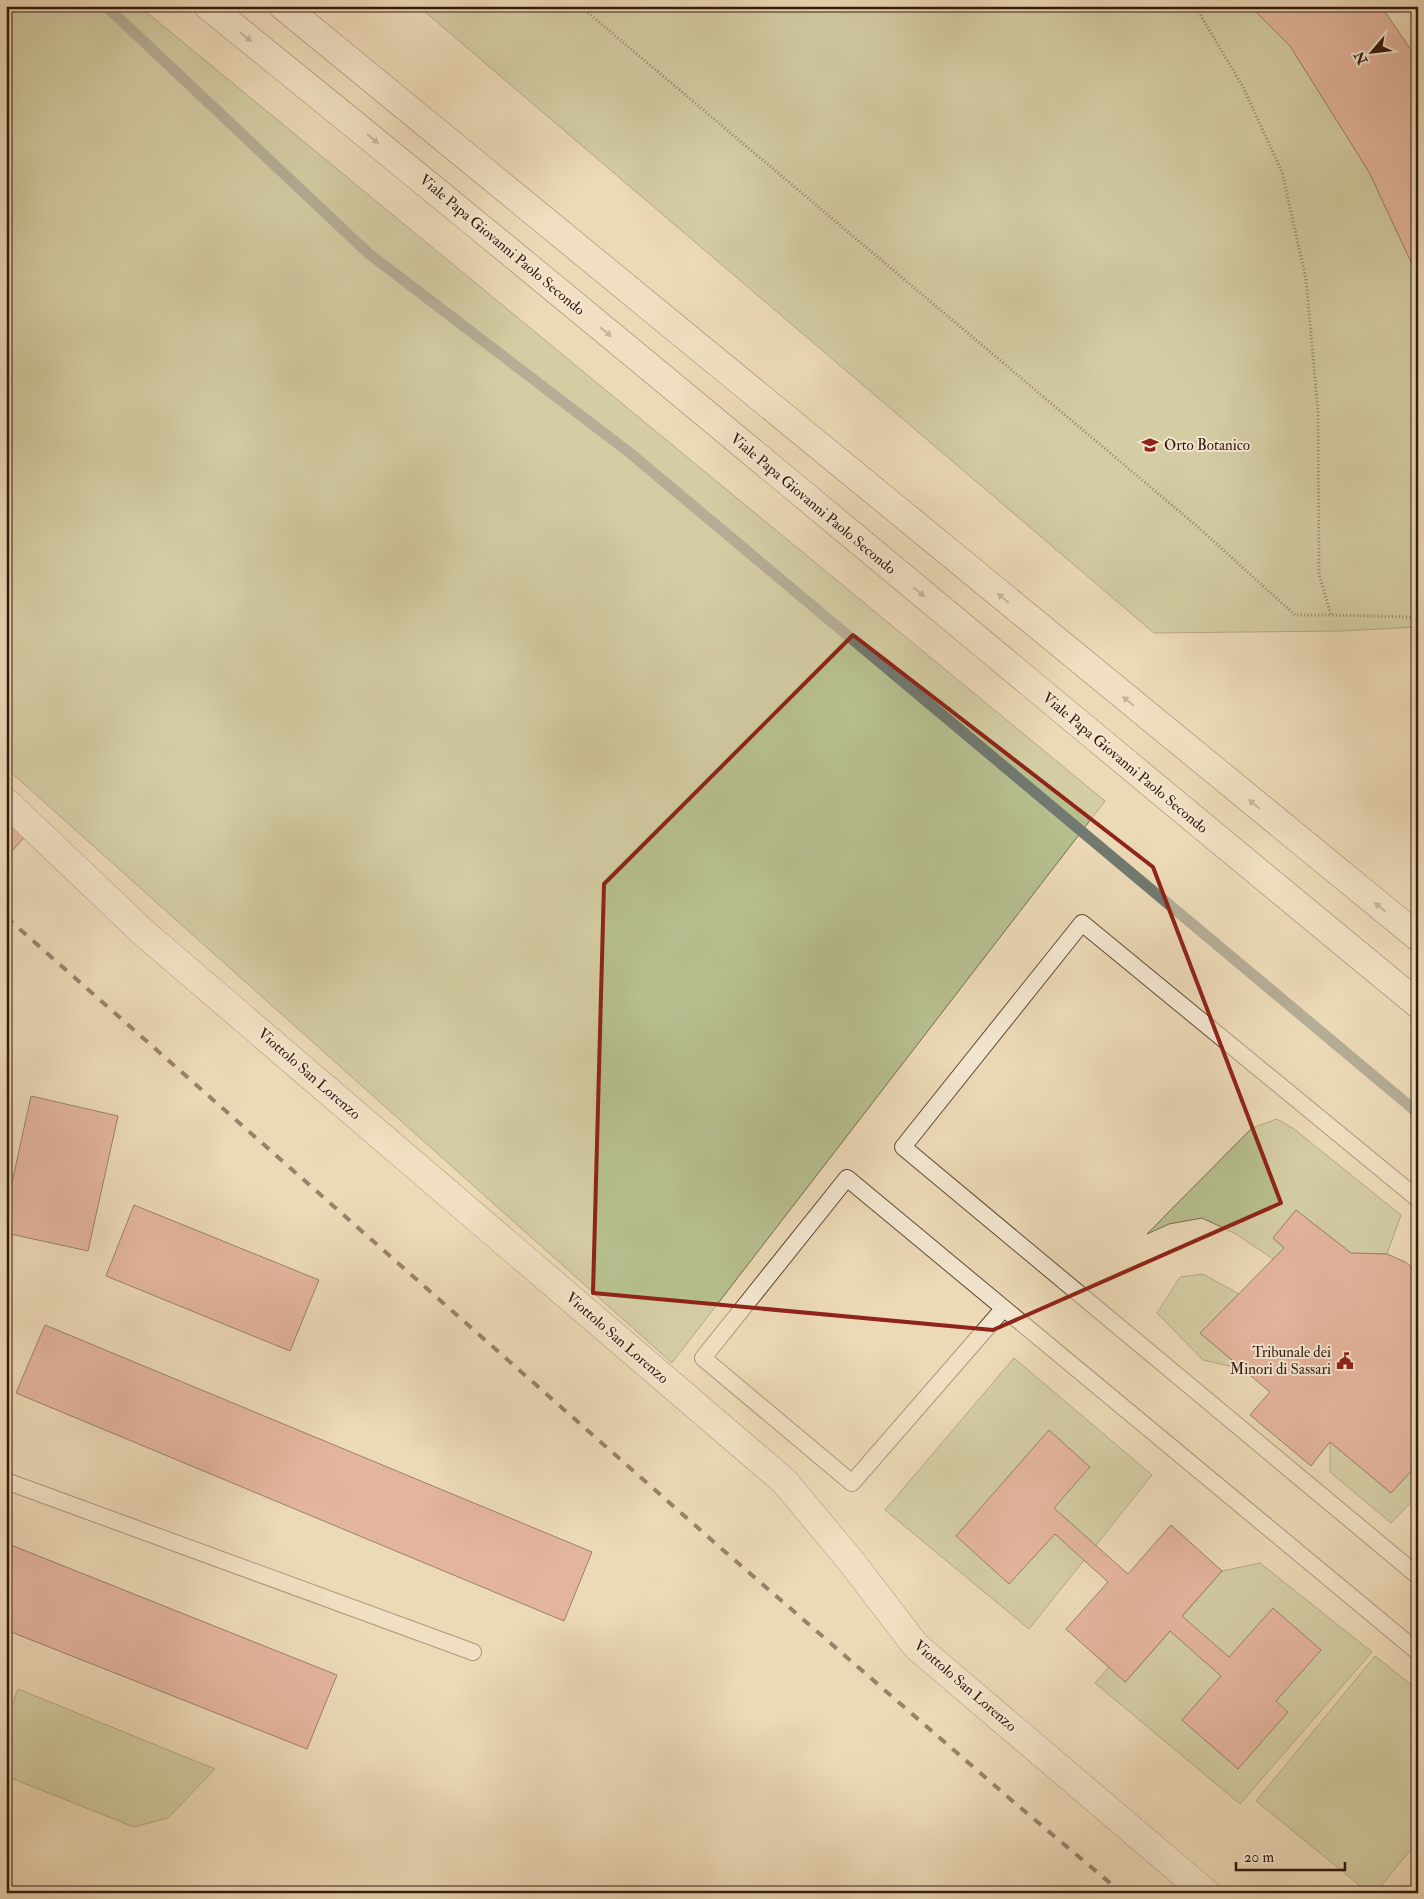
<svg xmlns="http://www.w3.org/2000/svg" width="1424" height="1899" viewBox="0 0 1424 1899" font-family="'IM FELL Double Pica',serif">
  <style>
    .green { fill: #b7bf8f; stroke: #766c4e }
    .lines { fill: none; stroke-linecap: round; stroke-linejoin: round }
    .stream { stroke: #717970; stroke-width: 11 }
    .building { fill: #da8a7e; stroke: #34190d }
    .lane-casing { stroke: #624937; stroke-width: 18 }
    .street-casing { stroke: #624937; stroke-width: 29 }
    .secondary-casing { stroke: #34190d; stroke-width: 29 }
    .path { stroke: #34190d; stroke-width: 3; stroke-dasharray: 1 2.5; stroke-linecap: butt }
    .lane { stroke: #f3e6d0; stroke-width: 16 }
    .street { stroke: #f3e6d0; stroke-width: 28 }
    .secondary { stroke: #f3e6d0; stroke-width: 28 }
    .rail { stroke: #34190d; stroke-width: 4; stroke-dasharray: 9 9; stroke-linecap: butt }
    .oneway { fill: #9d8a78 }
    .marked { fill: none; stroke: #8f2418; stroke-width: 4; stroke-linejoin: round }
    .labels { text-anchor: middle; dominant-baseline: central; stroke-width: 4; stroke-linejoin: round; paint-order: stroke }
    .street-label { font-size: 15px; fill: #34190d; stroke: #f3e6d0 }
    .poi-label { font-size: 15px; fill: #34190d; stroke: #f3e6d0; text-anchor: start }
  </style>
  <rect width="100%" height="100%" fill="#ecd9b6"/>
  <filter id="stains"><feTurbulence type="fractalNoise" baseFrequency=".004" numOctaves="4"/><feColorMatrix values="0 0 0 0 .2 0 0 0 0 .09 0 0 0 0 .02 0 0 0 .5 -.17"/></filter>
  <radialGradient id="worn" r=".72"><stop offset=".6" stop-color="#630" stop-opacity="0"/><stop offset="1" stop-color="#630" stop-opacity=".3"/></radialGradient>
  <g class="green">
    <polygon points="6,6 139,6 1105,801 672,1363 6,768"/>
    <polygon points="418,6 1250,6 1290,46 1369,172 1418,277 1418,627 1343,631 1154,633"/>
    <polygon points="1277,1119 1294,1129 1401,1215 1387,1254 1351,1253 1296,1210 1273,1238 1284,1248 1273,1259 1236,1234 1202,1218 1169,1224 1147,1234 1252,1128"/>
    <polygon points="1203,1274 1239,1294 1200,1333 1242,1369 1203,1360 1157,1313 1180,1277"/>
    <polygon points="1014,1358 1152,1475 1029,1629 885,1510"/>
    <polygon points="1330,1442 1391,1493 1418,1464 1418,1494 1416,1497 1391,1523 1330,1472"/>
    <polygon points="1260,1563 1372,1652 1240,1804 1095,1683 1109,1667 1126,1682 1222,1571"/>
    <polygon points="1375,1656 1418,1690 1418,1841 1375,1893 1369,1893 1256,1801"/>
    <polygon points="18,1689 215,1769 168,1818 134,1827 6,1776 6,1722"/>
  </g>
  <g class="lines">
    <polyline class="stream" points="106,6 368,253 630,453 1418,1113"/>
  </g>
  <g class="building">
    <polygon points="1250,6 1381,6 1418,60 1418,277 1369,172 1290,46"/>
    <polygon points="6,811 29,832 6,858"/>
    <polygon points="31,1096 118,1116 88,1251 6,1233 6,1210"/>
    <polygon points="134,1205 319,1280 290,1351 106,1276"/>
    <polygon points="1296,1210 1351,1253 1387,1254 1405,1262 1418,1272 1418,1464 1391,1493 1330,1442 1311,1466 1250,1415 1270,1392 1200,1333 1284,1248 1273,1238"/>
    <polygon points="45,1325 592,1552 564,1621 16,1393"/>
    <polygon points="1049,1430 1090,1467 1054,1508 1128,1574 1171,1525 1222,1571 1182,1616 1229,1657 1273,1608 1321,1650 1276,1701 1288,1712 1238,1769 1182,1720 1221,1676 1170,1631 1125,1682 1066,1629 1108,1582 1055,1534 1009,1584 956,1536"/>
    <polygon points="6,1543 337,1675 307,1749 6,1630"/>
  </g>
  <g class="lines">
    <g class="lane-casing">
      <g id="lane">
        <polyline points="1418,1199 1082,923 903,1147 1418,1576"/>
        <polyline points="1004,1308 852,1483 703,1358 847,1178 1418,1652"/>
        <polyline points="6,1481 473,1652"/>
      </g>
    </g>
    <g class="street-casing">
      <polyline id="street" points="6,802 145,934 784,1481 850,1560 916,1646 1206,1893"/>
    </g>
    <g class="secondary-casing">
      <g id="secondary">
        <path d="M208,6c407,328 806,666 1210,998"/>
        <polyline points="283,6 1418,937"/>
      </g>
    </g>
    <g class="path">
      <polyline points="168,6 176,13"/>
      <polyline points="580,6 1199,528 1295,615 1331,615"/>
      <polyline points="1195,6 1243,87 1282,172 1306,279 1318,412 1319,574 1331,615 1410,617 1418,614"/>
    </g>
    <use href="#lane" class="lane"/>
    <use href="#street" class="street"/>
    <use href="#secondary" class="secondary"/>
    <polyline class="rail" points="6,917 723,1550 1016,1804 1122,1893"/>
  </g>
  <defs><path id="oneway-solid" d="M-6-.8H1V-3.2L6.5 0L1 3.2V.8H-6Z" transform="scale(1.25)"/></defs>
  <g class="oneway">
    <use href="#oneway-solid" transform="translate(246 37) rotate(39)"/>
    <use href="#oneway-solid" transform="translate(373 139) rotate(39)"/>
    <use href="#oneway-solid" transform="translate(606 332) rotate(40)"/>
    <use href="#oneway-solid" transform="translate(919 592) rotate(40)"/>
    <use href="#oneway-solid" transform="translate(1003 598) rotate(-141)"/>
    <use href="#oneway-solid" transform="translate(1128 701) rotate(-141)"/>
    <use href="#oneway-solid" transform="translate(1254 804) rotate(-141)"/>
    <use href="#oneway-solid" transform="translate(1380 907) rotate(-141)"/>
  </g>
  <path d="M0 0H1424V1899H0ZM853,635l300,232 128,336 -288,127 -400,-37 11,-409z" fill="#ecd9b6" fill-opacity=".55" fill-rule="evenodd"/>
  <path class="marked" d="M853,635l300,232 128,336 -288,127 -400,-37 11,-409z"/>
  <defs>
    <g id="university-bare" transform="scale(1.35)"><path d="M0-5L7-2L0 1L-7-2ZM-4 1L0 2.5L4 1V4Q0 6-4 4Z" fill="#8f2418" stroke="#f3e6d0" stroke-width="2.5" paint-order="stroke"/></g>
    <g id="civic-bare" transform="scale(1.35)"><path d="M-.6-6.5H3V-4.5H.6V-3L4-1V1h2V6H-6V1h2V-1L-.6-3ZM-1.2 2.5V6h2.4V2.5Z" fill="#8f2418" stroke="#f3e6d0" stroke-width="2.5" paint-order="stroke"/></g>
  </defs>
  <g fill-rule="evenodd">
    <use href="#university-bare" x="1150" y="445"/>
    <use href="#civic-bare" x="1345" y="1361"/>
  </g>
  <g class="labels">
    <g class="street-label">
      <text transform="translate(502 245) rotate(40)">Viale Papa Giovanni Paolo Secondo</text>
      <text transform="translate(813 504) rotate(40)">Viale Papa Giovanni Paolo Secondo</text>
      <text transform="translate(1125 763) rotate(40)">Viale Papa Giovanni Paolo Secondo</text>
      <text transform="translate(309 1074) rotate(41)">Viottolo San Lorenzo</text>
      <text transform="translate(617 1338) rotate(41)">Viottolo San Lorenzo</text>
      <text transform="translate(965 1686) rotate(41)">Viottolo San Lorenzo</text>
    </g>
    <g class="poi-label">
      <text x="1164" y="445">Orto Botanico</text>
      <text x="1331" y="1352" text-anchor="end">Tribunale dei<tspan x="1331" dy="17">Minori di Sassari</tspan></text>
    </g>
  </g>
  <rect width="1424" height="1899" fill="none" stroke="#ecd9b6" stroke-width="25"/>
  <rect x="8" y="8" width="1409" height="1884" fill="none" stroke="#34190d" stroke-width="2.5"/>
  <rect x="12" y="12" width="1399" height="1874" fill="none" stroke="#34190d"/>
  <g transform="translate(1372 52) rotate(242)" stroke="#f3e6d0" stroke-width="4" paint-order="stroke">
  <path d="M0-4L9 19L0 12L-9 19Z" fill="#34190d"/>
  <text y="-8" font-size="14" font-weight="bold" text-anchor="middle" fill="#34190d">N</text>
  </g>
  <path d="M1236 1862v8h109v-8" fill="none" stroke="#34190d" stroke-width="2.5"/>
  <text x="1244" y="1862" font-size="15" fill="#34190d" stroke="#f3e6d0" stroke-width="4" paint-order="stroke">20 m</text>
  <rect width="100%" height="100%" filter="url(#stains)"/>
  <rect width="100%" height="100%" fill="url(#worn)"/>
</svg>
